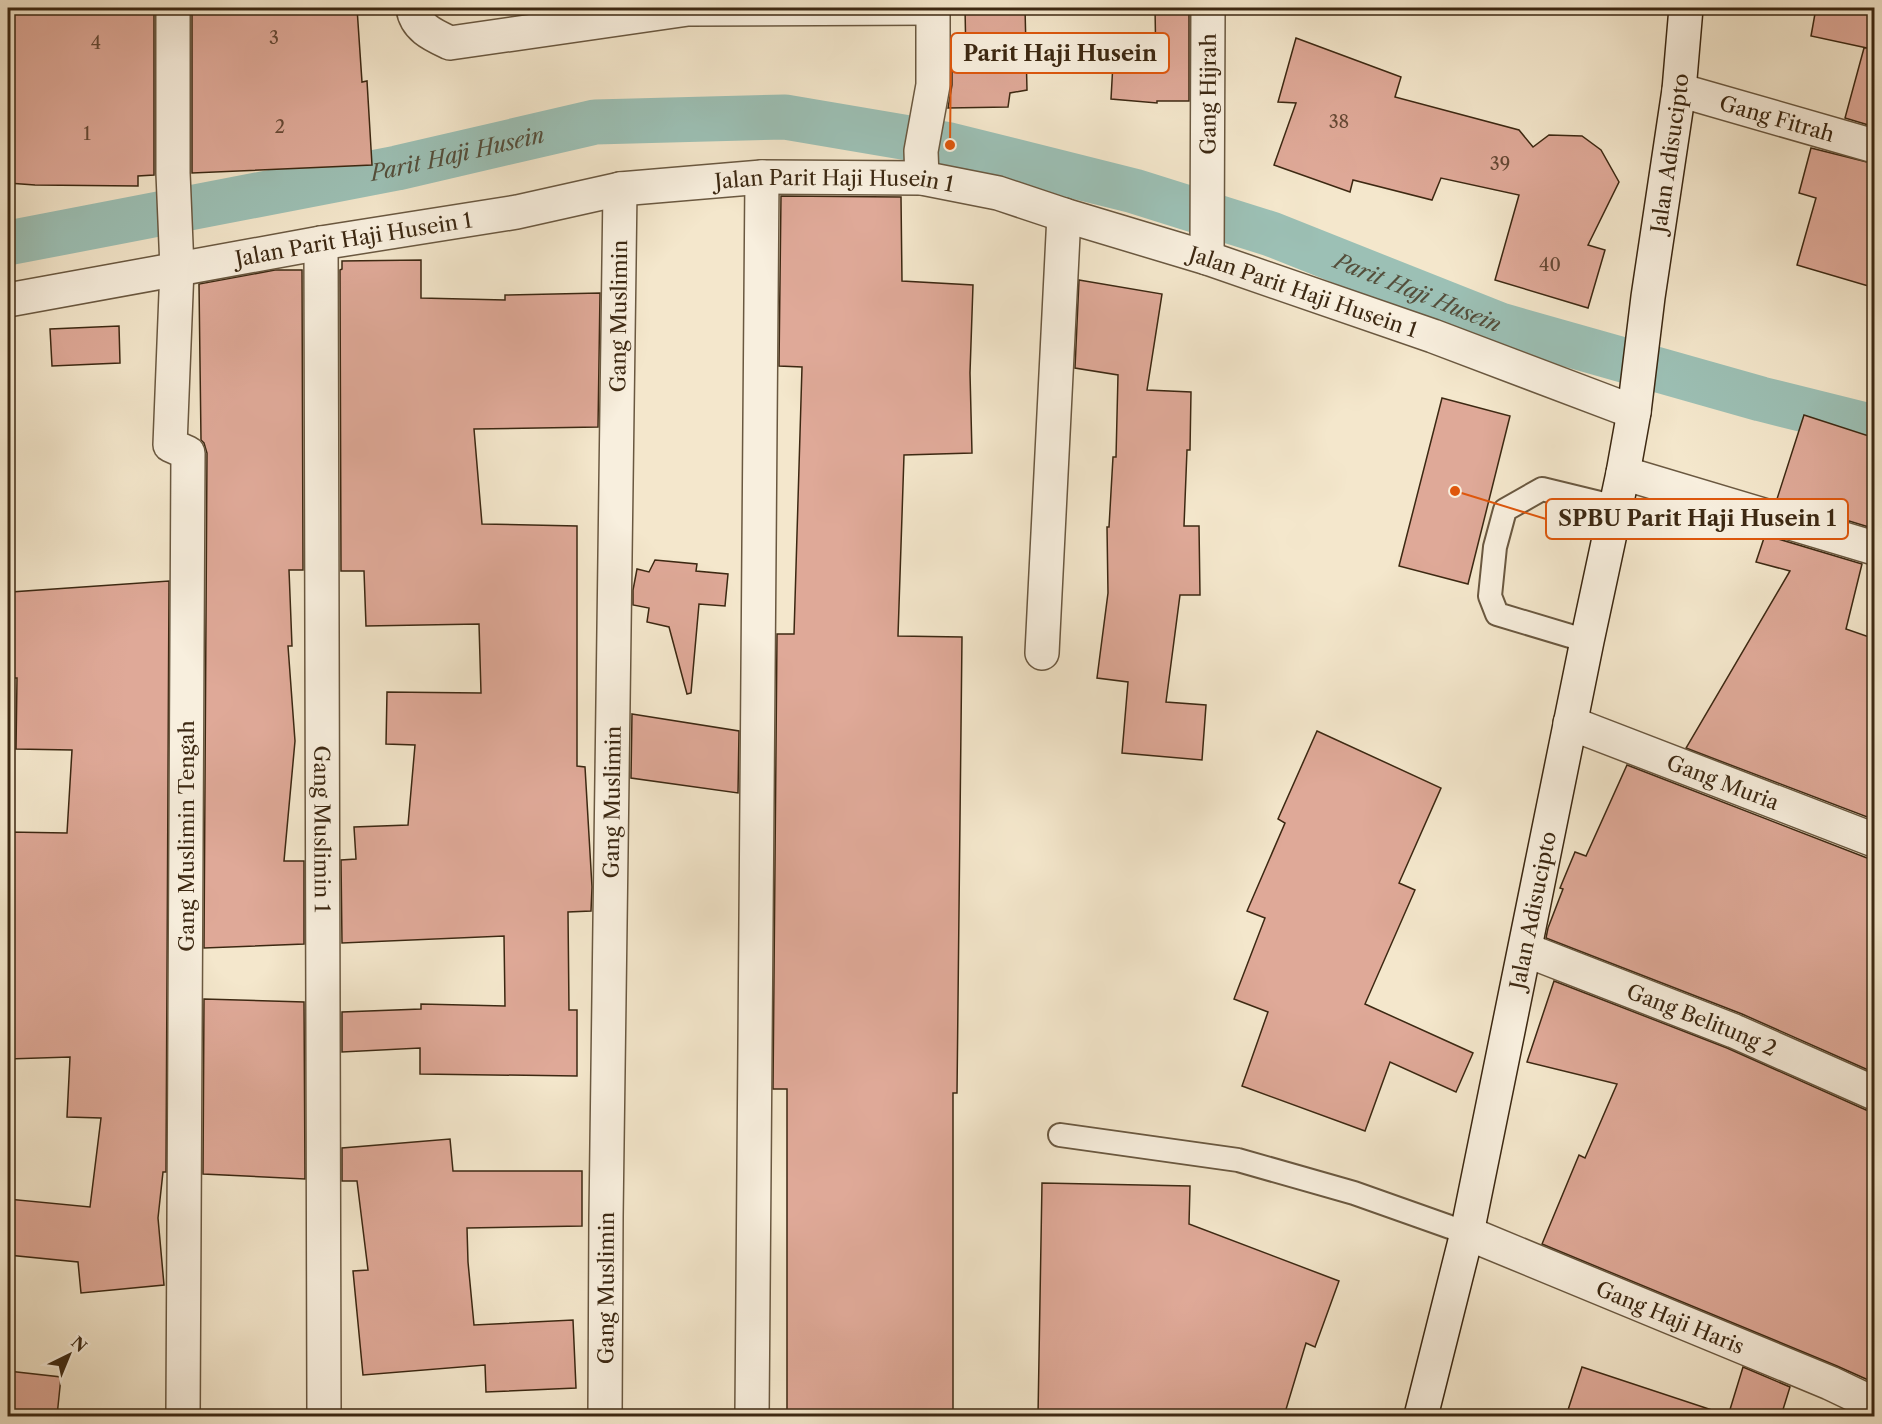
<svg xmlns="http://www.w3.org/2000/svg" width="1882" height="1424" viewBox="0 0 1882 1424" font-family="'Libre Caslon Text',serif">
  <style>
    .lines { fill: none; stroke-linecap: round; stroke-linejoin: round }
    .canal { stroke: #9cc0b5; stroke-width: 45 }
    .building { fill: #dfa998; stroke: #3c2812; stroke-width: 1.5 }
    .lane-casing { stroke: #6a5840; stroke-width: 26 }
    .street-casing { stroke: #6a5840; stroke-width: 36 }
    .secondary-casing { stroke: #3c2812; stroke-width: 36 }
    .lane { stroke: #f8efde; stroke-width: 22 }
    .street { stroke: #f8efde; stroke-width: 33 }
    .secondary { stroke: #f8efde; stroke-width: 33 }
    .labels { text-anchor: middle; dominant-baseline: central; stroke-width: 6; stroke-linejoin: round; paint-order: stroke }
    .number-label { font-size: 18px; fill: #654834 }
    .street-label { font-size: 21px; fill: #3c2812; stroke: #f8efde }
    .water-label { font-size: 22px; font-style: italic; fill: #544e3b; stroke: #f8efde }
    .leader { fill: none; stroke: #df570c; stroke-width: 2 }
    .callout-dot { fill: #df570c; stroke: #f8efde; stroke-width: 2 }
    .callout { fill: #f8efde; stroke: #df570c; stroke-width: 2 }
    .callout-label { font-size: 22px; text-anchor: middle; font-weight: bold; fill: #3c2812 }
  </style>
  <rect width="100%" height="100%" fill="#f4e7cc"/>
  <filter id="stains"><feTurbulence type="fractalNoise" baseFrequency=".00333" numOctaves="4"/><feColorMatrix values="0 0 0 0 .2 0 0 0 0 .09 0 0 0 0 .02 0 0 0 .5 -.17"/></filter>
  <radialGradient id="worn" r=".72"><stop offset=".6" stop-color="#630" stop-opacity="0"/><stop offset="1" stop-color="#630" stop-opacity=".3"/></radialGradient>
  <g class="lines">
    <path class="canal" id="s1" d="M8,243l389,-75 198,-46 190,-5 165,28 184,46 137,43 229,91 261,74 113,28"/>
  </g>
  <g class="building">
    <polygon points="8,8 154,8 154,175 138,176 138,186 35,185 8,183"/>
    <polygon points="192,8 357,8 362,82 367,81 372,165 192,173"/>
    <polygon points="965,8 1025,8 1027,90 1010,93 1008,107 948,108 952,85 952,60 966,59"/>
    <polygon points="1155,8 1189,8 1189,101 1157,101 1157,103 1111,99 1113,63 1156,66"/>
    <polygon points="1816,8 1875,8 1875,127 1845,118 1864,48 1867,48 1811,36"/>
    <polygon points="1296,38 1401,77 1395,97 1519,130 1533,147 1549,135 1582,136 1601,150 1619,182 1588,245 1605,250 1588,308 1495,280 1519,195 1441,178 1432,200 1353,180 1350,192 1274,165 1296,103 1278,102"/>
    <polygon points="1811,148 1875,164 1875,288 1797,265 1816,198 1799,193"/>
    <polygon points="781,196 901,197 902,281 973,285 970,373 972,453 904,455 898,636 962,637 957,1093 953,1093 953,1416 787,1416 787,1089 773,1089 777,634 794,634 802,367 779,366"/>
    <polygon points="421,260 421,298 505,300 505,295 600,293 598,427 474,429 482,524 577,526 577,766 585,767 592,887 591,911 568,912 569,1010 577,1010 577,1076 420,1074 420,1048 342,1052 342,1012 421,1009 421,1004 505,1006 504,936 342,943 341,860 356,859 354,827 408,825 415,745 386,744 387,692 481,693 479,624 366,626 364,571 341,571 340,270 342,269 342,261"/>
    <polygon points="275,270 302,270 303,570 289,570 292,646 288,646 295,741 284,861 304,861 304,944 204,948 207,453 204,443 201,440 199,284"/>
    <polygon points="1079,280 1162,294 1147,390 1191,392 1190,450 1187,450 1184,526 1199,526 1200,595 1180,595 1166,702 1206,705 1202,760 1122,753 1128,682 1097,678 1108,593 1107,527 1109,527 1113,457 1116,457 1118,375 1075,368"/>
    <polygon points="119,326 120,363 52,366 50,329"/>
    <polygon points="1442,398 1510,416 1468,584 1399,566"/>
    <polygon points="1804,415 1875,438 1875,517 1872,528 1777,499"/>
    <polygon points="1765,535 1862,564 1846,629 1875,639 1875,820 1686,748 1790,571 1756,562"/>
    <polygon points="655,560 697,564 696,571 728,574 725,606 699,604 691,693 687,694 669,627 647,622 649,608 633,605 633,590 637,569 649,572"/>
    <polygon points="169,581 166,1172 163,1172 158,1218 164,1285 81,1293 78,1262 8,1255 8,1199 90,1207 101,1118 67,1117 70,1057 8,1059 8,832 67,833 72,750 16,749 17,678 8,678 8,622 13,622 11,592"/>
    <polygon points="632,714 739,731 738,793 631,778"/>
    <polygon points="1317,731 1441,788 1399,883 1415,890 1365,1004 1473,1053 1456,1092 1390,1062 1365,1131 1242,1086 1268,1012 1234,999 1265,918 1247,911 1285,823 1278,819"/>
    <polygon points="1627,765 1867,858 1875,858 1875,1073 1742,1014 1546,938 1548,928 1563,889 1560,888 1575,852 1586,856"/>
    <polygon points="1554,981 1727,1048 1866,1110 1875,1111 1875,1383 1837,1366 1542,1244 1579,1155 1585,1158 1617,1084 1527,1062"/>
    <polygon points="204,999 304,1002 305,1179 203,1174"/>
    <polygon points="450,1139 453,1171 582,1171 582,1226 467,1228 468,1262 474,1325 573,1320 576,1388 486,1392 485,1365 363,1375 353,1271 368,1270 357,1181 342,1181 342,1148"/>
    <polygon points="1042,1183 1190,1186 1189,1224 1339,1281 1315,1347 1306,1343 1284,1416 1038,1416"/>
    <polygon points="1582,1367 1712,1410 1711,1416 1566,1416"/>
    <polygon points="1743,1367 1790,1387 1781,1416 1728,1416"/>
    <polygon points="8,1371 61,1377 57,1416 8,1416"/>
  </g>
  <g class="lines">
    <g class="lane-casing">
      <g id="lane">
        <polyline points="1587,641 1497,614 1490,596 1495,547 1505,510 1542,489 1616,507"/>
        <polyline points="1060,1135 1238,1160 1354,1193 1467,1233"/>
      </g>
    </g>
    <g class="street-casing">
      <g id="street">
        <polyline points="173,8 173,173 177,268 170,445 188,453 183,1416"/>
        <path d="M413,8c3,20 20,27 37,35l238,-34 245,-1"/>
        <path id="s2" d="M1679,90l195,56"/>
        <polyline points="922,178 921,151 933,85 933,8"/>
        <path id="s3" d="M321,243l3,1173"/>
        <path id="s4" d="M1207,258l1,-250"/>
        <path id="s5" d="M8,300l313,-57 196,-31 103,-23 142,-12 160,1 76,15 66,22 143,43 226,78 201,76"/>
        <polyline points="1623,473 1874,548"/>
        <polyline points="1042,653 1064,215"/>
        <path id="s6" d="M1570,723l304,117"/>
        <path id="s7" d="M1526,950l208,81 140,62"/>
        <path id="s8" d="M1467,1233l363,150 44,21"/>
        <path id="s9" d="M605,1416l1,-199 14,-1028"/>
        <polyline points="752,1416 762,177"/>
      </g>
    </g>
    <g class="secondary-casing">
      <g id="secondary">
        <path id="s10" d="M1421,1416l46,-183 120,-592 36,-168 11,-61 14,-115 31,-207 7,-82"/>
      </g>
    </g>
    <use href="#lane" class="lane"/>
    <use href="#street" class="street"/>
    <use href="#secondary" class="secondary"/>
  </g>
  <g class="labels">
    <g class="number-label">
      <text x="274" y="38">3</text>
      <text x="96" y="43">4</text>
      <text x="1339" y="122">38</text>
      <text x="280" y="127">2</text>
      <text x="87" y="134">1</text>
      <text x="1500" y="164">39</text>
      <text x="1550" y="265">40</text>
    </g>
    <g class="street-label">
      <text stroke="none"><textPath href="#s4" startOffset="164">Gang Hijrah</textPath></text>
      <text stroke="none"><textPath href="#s2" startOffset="102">Gang Fitrah</textPath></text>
      <text stroke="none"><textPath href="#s10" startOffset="1288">Jalan Adisucipto</textPath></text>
      <text stroke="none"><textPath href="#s5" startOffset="837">Jalan Parit Haji Husein 1</textPath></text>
      <text stroke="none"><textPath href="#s5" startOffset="351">Jalan Parit Haji Husein 1</textPath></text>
      <text stroke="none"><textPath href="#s5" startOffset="1323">Jalan Parit Haji Husein 1</textPath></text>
      <text stroke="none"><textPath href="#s9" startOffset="1100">Gang Muslimin</textPath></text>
      <text stroke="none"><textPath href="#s6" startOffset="164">Gang Muria</textPath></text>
      <text stroke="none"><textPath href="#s9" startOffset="614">Gang Muslimin</textPath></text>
      <text stroke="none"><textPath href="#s3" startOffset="586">Gang Muslimin 1</textPath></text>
      <text transform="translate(186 836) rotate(-90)">Gang Muslimin Tengah</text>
      <text stroke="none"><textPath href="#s10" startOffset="518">Jalan Adisucipto</textPath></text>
      <text stroke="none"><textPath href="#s7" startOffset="189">Gang Belitung 2</textPath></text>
      <text stroke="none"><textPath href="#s9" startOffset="128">Gang Muslimin</textPath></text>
      <text stroke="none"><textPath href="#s8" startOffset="220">Gang Haji Haris</textPath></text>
    </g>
    <g class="water-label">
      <text stroke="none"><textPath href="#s1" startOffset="458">Parit Haji Husein</textPath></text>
      <text stroke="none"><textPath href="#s1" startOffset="1448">Parit Haji Husein</textPath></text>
    </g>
  </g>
  <path class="leader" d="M950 145L951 53M1455 491L1546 519"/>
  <g class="callout-dot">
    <circle cx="950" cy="145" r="6"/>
    <circle cx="1455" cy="491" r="6"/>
  </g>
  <g class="callout">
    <rect x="951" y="33" width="218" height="40" rx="6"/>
    <rect x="1546" y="499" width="302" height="40" rx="6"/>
  </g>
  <g class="callout-label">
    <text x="1060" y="61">Parit Haji Husein</text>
    <text x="1697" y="526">SPBU Parit Haji Husein 1</text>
  </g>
  <rect width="1882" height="1424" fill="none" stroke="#f4e7cc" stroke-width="30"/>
  <rect x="9" y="9" width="1864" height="1406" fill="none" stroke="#3c2812" stroke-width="3"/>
  <rect x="15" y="15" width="1852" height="1394" fill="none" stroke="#3c2812" stroke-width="1.5"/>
  <g transform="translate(69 1355) rotate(43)" stroke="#f8efde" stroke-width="4.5" paint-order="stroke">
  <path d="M0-4.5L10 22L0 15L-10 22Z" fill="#3c2812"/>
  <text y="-9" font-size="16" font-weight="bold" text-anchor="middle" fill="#3c2812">N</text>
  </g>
  <rect width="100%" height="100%" filter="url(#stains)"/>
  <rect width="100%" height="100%" fill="url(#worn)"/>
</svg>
